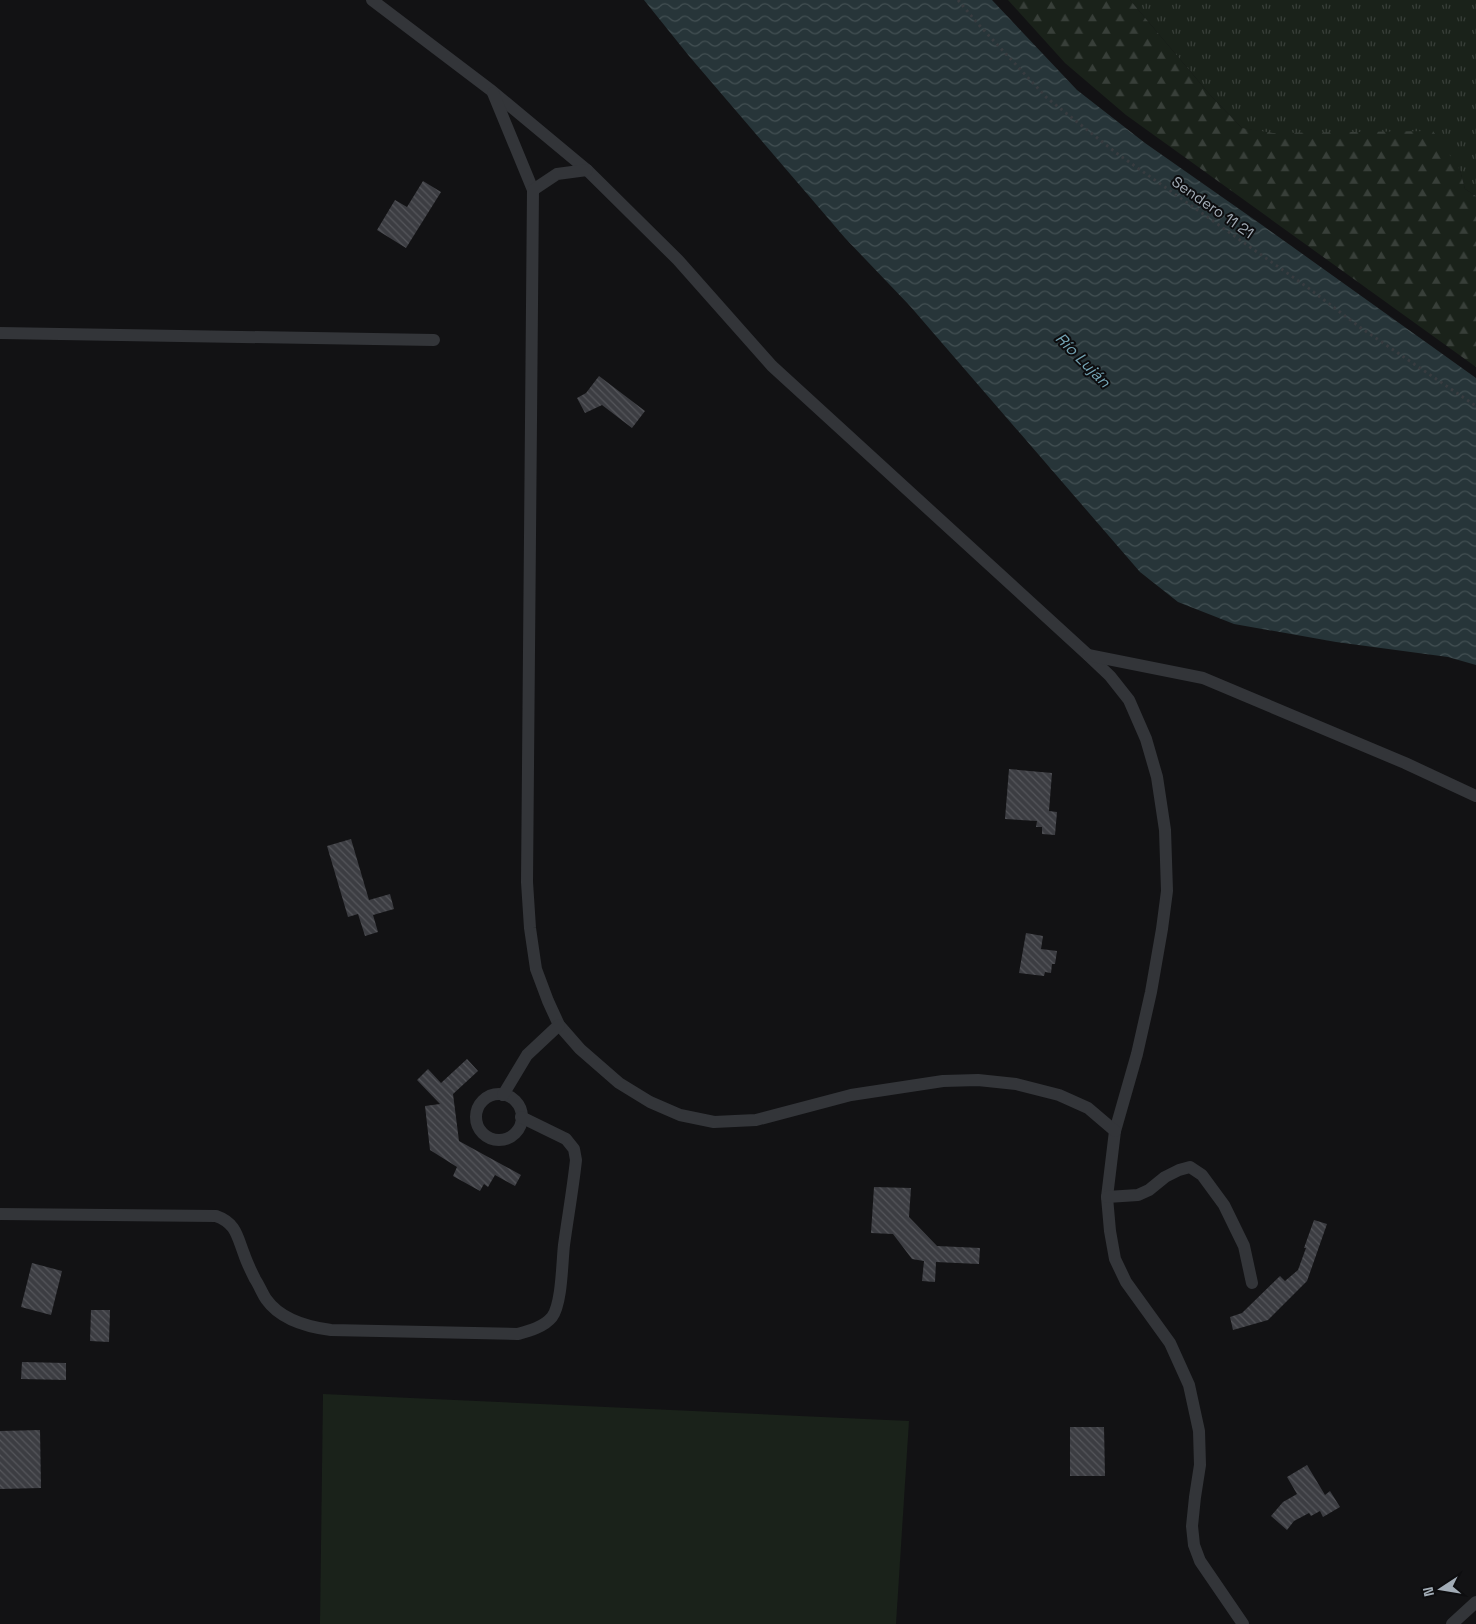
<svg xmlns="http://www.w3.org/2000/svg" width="1476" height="1624" viewBox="0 0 1476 1624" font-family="'Space Grotesk',sans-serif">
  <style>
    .grass { fill: url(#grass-tufts) }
    .forest { fill: url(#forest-firs) }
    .park { fill: #1a221a }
    .water { fill: url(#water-waves) }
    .building { fill: url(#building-back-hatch) }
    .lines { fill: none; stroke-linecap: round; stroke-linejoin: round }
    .path { stroke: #383c40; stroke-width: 3; stroke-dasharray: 2.5 4; stroke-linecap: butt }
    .minor { stroke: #333539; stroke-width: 12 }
    .labels { text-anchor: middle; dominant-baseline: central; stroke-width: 4; stroke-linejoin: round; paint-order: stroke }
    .street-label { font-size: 15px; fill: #a2acb6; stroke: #0d0d0f }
    .water-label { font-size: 16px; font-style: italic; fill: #75a5b5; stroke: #0d0d0f }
  </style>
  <defs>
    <pattern id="grass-tufts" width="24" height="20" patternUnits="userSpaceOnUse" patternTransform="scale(1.25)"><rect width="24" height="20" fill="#1a221a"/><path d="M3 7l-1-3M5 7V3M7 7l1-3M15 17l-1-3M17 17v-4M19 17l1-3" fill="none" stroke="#383f39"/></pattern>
    <pattern id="forest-firs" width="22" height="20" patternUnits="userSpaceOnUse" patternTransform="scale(1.25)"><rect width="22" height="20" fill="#1a221a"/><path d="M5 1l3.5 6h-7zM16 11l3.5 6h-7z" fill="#383f39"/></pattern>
    <pattern id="water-waves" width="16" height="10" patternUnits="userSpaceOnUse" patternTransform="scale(1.25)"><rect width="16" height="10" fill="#273539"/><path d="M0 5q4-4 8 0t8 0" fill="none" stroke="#435053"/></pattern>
    <pattern id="building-back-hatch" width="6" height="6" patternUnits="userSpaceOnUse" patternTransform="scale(1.25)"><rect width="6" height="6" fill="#3c3d42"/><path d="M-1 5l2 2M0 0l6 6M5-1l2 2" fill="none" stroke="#55565b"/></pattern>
  </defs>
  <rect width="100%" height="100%" fill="#121214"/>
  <polygon class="grass" points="1130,0 1476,0 1476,196 1465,189 1460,170 1242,128 1211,96"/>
  <polygon class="forest" points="1008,0 1130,0 1211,96 1242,128 1273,133 1433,131 1460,170 1465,189 1476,196 1476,367 1126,115 1065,63"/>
  <polygon class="park" points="323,1394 909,1421 896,1624 320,1624"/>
  <polygon class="water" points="644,0 992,0 1077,90 1145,143 1262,225 1476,378 1476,665 1448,657 1336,642 1234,624 1178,602 1140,572 910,306 845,238 689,56"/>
  <g class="building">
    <polygon points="423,181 441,192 406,248 377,230 395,200 407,207"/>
    <polygon points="599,376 645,411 632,428 602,405 585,413 577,398 586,393"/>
    <polygon points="1009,769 1052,773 1049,811 1057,812 1055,835 1042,834 1042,827 1036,827 1037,821 1005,819"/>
    <polygon points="351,839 369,900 390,894 394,909 373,915 378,932 365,936 358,914 348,917 327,846"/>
    <polygon points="1026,933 1043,936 1041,949 1057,951 1055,964 1052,964 1051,973 1045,972 1044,976 1019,973"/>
    <polygon points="467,1059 478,1071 453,1094 459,1141 521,1175 515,1186 495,1175 488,1187 484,1184 480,1191 453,1176 457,1167 430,1150 425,1106 440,1104 417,1080 428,1069 441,1083"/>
    <polygon points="874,1187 911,1188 909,1217 937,1246 980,1248 979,1264 936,1262 935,1282 922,1281 924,1261 912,1259 893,1234 871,1233"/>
    <polygon points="1314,1220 1327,1224 1307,1281 1268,1320 1233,1330 1230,1317 1242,1313 1280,1276 1285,1281 1298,1270 1306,1248 1304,1248"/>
    <polygon points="32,1263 62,1271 51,1315 21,1307"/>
    <polygon points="91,1310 110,1310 109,1342 90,1341"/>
    <polygon points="22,1362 66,1363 66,1380 21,1379"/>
    <polygon points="1070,1427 1104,1427 1105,1476 1070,1476"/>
    <polygon points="40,1430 41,1488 0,1489 0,1431"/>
    <polygon points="1307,1465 1325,1495 1330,1491 1340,1507 1323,1517 1320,1511 1311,1516 1309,1513 1294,1521 1287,1530 1271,1516 1283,1502 1297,1494 1287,1477"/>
  </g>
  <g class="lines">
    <polyline class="path" points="958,0 979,25 1047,98 1115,152 1307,287 1361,328 1476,406"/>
    <g class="minor">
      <polyline points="372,0 492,91 587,170 678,260 772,366 1088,655 1110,676 1129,700 1146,739 1157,777 1165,830 1167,891 1162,929 1151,992 1137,1054 1115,1131 1107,1197 1110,1231 1115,1259 1126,1282 1170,1343 1189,1385 1199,1431 1200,1465 1195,1497 1192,1526 1194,1545 1200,1561 1243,1624"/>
      <polyline points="493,93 533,190"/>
      <polyline points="587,170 557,174 533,190 527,882 530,928 536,969 548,1001 559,1025 580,1049 619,1083 650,1102 680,1115 714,1122 756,1120 851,1095 943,1081 978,1080 1016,1084 1059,1095 1088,1108 1115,1131"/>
      <polyline points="0,333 434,340"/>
      <polyline points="1088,655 1203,678 1405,763 1476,796"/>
      <circle cx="499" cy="1117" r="23"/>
      <polyline points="503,1095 527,1055 559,1025"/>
      <polyline points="1107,1197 1138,1195 1149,1190 1165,1177 1179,1170 1190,1167 1202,1175 1224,1205 1244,1246 1252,1283"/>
      <path d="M0,1214l216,2c20,7 21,20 28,38 3,9 7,17 11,25 4,6 7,14 11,20 14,20 41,28 65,31l187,4c11,-3 26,-7 34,-17 10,-13 10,-55 12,-72 4,-29 9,-57 12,-85l-2,-11 -8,-10 -45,-22"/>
      <polyline points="1452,1624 1476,1602"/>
    </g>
  </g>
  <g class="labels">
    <g class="street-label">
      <text transform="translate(1213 207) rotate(35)">Sendero 11 21</text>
    </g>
    <g class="water-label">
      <text transform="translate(1083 360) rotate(45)">Río Luján</text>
    </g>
  </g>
  <g transform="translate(1441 1589) rotate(258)" stroke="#0d0d0f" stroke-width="4" paint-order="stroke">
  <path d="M0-4L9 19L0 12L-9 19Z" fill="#a2acb6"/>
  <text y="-8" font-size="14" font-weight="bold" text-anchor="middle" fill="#a2acb6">N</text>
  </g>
</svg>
